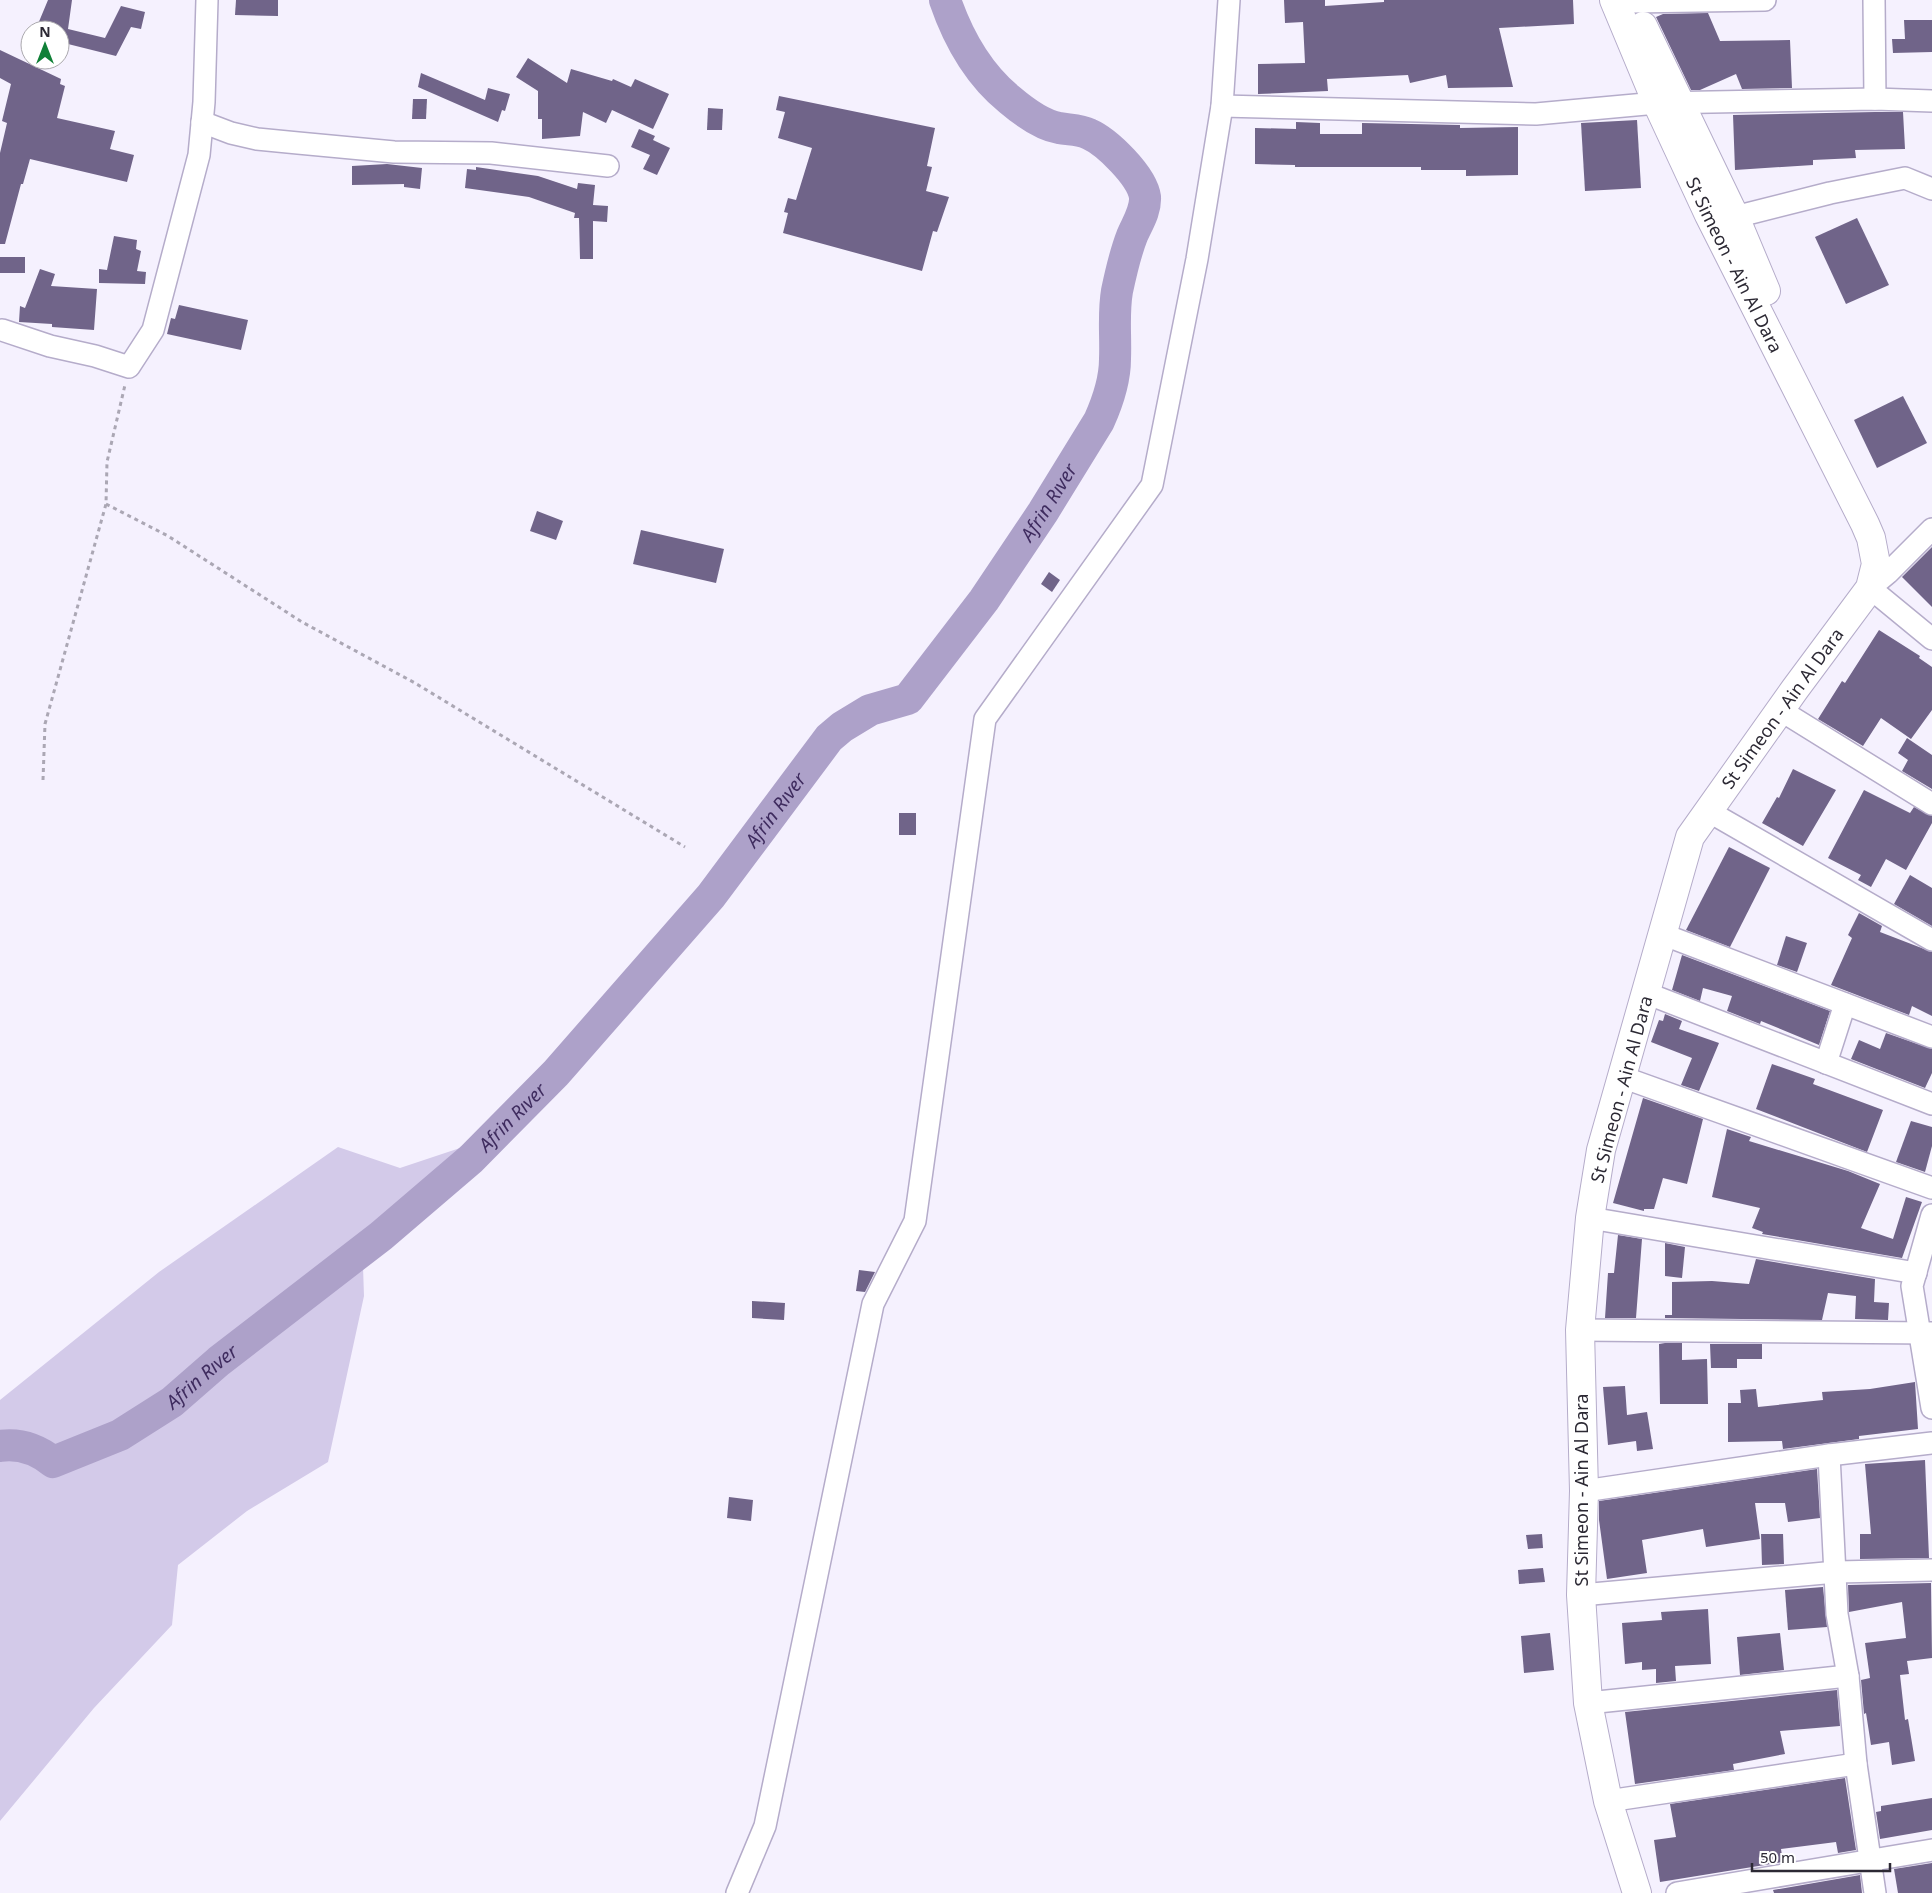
<svg xmlns="http://www.w3.org/2000/svg" width="1932" height="1893" viewBox="0 0 1932 1893" font-family="'Noto Sans',sans-serif">
  <style>
    .green { fill: #d3cae9 }
    .lines { fill: none; stroke-linecap: round; stroke-linejoin: round }
    .river { stroke: #ada1c9; stroke-width: 32 }
    .building { fill: #706489 }
    .minor-casing { stroke: #b5acca; stroke-width: 24 }
    .secondary-casing { stroke: #b5acca; stroke-width: 30 }
    .path { stroke: #aba7b4; stroke-width: 3; stroke-dasharray: 4 4; stroke-linecap: butt }
    .minor { stroke: #fff; stroke-width: 21 }
    .secondary { stroke: #fff; stroke-width: 28 }
    .labels { text-anchor: middle; dominant-baseline: central; stroke-width: 5; stroke-linejoin: round; paint-order: stroke }
    .street-label { font-size: 18px; fill: #2c2934; stroke: #fff }
    .water-label { font-size: 19px; font-style: italic; fill: #3f2c5f; stroke: #fff }
  </style>
  <rect width="100%" height="100%" fill="#f5f1fe"/>
  <polygon class="green" points="481,1141 362,1237 364,1296 328,1462 247,1511 178,1565 172,1625 94,1708 0,1821 0,1400 159,1272 338,1147 400,1168"/>
  <g class="lines">
    <path class="river" id="s1" d="M0,1446c21,-3 38,4 53,16l67,-27 52,-33 47,-41 162,-125 90,-77 85,-86 155,-177 118,-158 13,-11 28,-17 38,-11 76,-99 59,-88 56,-91c9,-20 16,-40 16,-62 1,-23 -2,-45 2,-68 4,-19 8,-37 15,-55 5,-12 14,-25 13,-39 -3,-21 -38,-55 -56,-63 -10,-5 -20,-4 -30,-6 -17,-3 -36,-17 -49,-28 -32,-26 -52,-62 -65,-100"/>
  </g>
  <g class="building">
    <polygon points="48,0 72,0 68,29 105,38 121,6 145,12 141,29 131,27 116,56 60,42 60,30 53,30 38,24"/>
    <polygon points="236,0 278,0 278,16 235,15"/>
    <polygon points="1284,0 1325,0 1325,6 1384,2 1384,0 1573,0 1574,24 1499,28 1513,87 1448,88 1446,75 1410,83 1408,75 1327,79 1328,91 1258,94 1258,64 1305,63 1303,22 1285,23"/>
    <polygon points="1708,13 1720,41 1790,40 1792,88 1742,89 1736,74 1700,90 1691,90 1656,17 1663,14"/>
    <polygon points="1904,20 1932,20 1932,52 1893,53 1892,39 1905,39"/>
    <polygon points="0,50 61,79 60,84 65,86 57,118 115,131 110,149 134,155 127,182 30,159 23,184 21,184 5,244 0,244 0,153 7,123 2,121 11,84 0,78"/>
    <polygon points="528,58 567,83 571,69 612,81 613,79 631,87 635,79 669,94 653,129 612,110 606,123 583,112 580,136 542,139 542,119 538,119 538,91 516,77"/>
    <polygon points="421,73 485,100 488,88 510,94 505,111 502,110 498,122 418,87"/>
    <polygon points="779,96 935,128 927,166 932,167 926,191 949,197 937,232 933,231 922,271 783,233 788,213 784,212 788,198 796,200 812,148 778,138 785,112 776,110"/>
    <polygon points="413,99 427,99 426,119 412,119"/>
    <polygon points="708,108 723,109 722,130 707,130"/>
    <polygon points="1875,112 1903,112 1905,149 1855,150 1856,158 1813,160 1813,165 1735,170 1733,115"/>
    <polygon points="1637,120 1641,188 1585,191 1581,123"/>
    <polygon points="1296,122 1320,123 1320,134 1362,134 1362,123 1460,125 1460,128 1518,127 1518,175 1466,176 1466,170 1421,170 1421,167 1295,167 1295,165 1255,164 1255,128 1296,129"/>
    <polygon points="639,129 655,136 653,140 670,148 657,175 643,169 650,155 631,147"/>
    <polygon points="387,164 422,168 420,189 404,187 404,184 352,185 352,166"/>
    <polygon points="476,167 538,176 577,189 578,183 595,185 593,205 608,206 607,222 593,221 593,259 580,259 579,218 574,218 575,213 529,197 465,188 467,169 476,170"/>
    <polygon points="1857,218 1889,285 1846,304 1815,237"/>
    <polygon points="114,236 137,240 136,249 141,251 137,271 146,272 145,284 99,283 99,269 107,270"/>
    <rect x="0" y="257" width="25" height="16"/>
    <polygon points="40,269 55,274 51,286 97,289 94,330 52,327 52,324 19,322 20,306 25,308"/>
    <polygon points="179,305 248,320 241,350 167,334 171,318 175,319"/>
    <polygon points="1903,396 1927,443 1877,468 1854,420"/>
    <polygon points="537,511 563,521 556,540 530,531"/>
    <polygon points="641,530 724,549 716,583 633,564"/>
    <polygon points="1932,547 1932,607 1902,577"/>
    <polygon points="1049,572 1060,580 1052,592 1041,584"/>
    <polygon points="1879,630 1920,656 1919,658 1932,667 1932,710 1911,739 1881,718 1863,746 1818,719 1842,681 1845,683"/>
    <polygon points="1907,738 1932,755 1932,789 1902,771 1908,760 1898,753"/>
    <polygon points="1793,769 1836,790 1803,846 1762,823 1777,797 1779,798"/>
    <polygon points="1864,790 1910,813 1914,807 1932,816 1932,823 1906,870 1886,859 1871,887 1858,880 1861,875 1828,858"/>
    <rect x="899" y="813" width="17" height="22"/>
    <polygon points="1729,847 1770,868 1730,947 1686,930"/>
    <polygon points="1910,875 1932,888 1932,926 1894,904"/>
    <polygon points="1859,913 1882,926 1880,932 1932,952 1932,1016 1912,1006 1909,1015 1831,985 1852,938 1848,935"/>
    <polygon points="1786,936 1807,943 1797,972 1777,965"/>
    <polygon points="1682,955 1830,1011 1819,1045 1761,1021 1760,1024 1727,1011 1732,996 1703,988 1700,1001 1672,990"/>
    <polygon points="1665,1014 1682,1021 1679,1029 1719,1043 1699,1091 1681,1085 1692,1058 1651,1042 1659,1020 1663,1021"/>
    <polygon points="1886,1033 1932,1049 1932,1073 1925,1088 1851,1059 1859,1040 1880,1049"/>
    <polygon points="1772,1064 1815,1079 1813,1084 1883,1110 1867,1152 1756,1109"/>
    <polygon points="1643,1098 1703,1119 1687,1184 1663,1178 1654,1209 1644,1209 1644,1211 1613,1203"/>
    <polygon points="1911,1121 1932,1127 1932,1146 1925,1172 1896,1162"/>
    <polygon points="1727,1129 1751,1137 1749,1141 1848,1171 1880,1184 1861,1228 1893,1239 1906,1197 1922,1202 1902,1258 1762,1234 1763,1232 1752,1228 1760,1208 1712,1197"/>
    <polygon points="1618,1235 1642,1239 1636,1318 1605,1318 1608,1273 1614,1273"/>
    <polygon points="1665,1243 1685,1247 1682,1278 1665,1276"/>
    <polygon points="1756,1259 1875,1279 1874,1302 1889,1303 1888,1320 1855,1319 1856,1296 1828,1293 1822,1320 1665,1318 1665,1315 1672,1315 1672,1282 1712,1281 1749,1284"/>
    <polygon points="859,1270 875,1272 865,1292 856,1291"/>
    <polygon points="752,1301 785,1303 784,1320 752,1318"/>
    <polygon points="1665,1343 1682,1343 1682,1360 1707,1359 1708,1404 1660,1404 1659,1344"/>
    <polygon points="1710,1344 1762,1344 1762,1359 1737,1359 1737,1368 1711,1368"/>
    <polygon points="1915,1382 1918,1429 1859,1436 1859,1439 1783,1449 1782,1441 1728,1442 1728,1403 1741,1403 1740,1390 1756,1389 1758,1407 1823,1400 1822,1392 1870,1389"/>
    <polygon points="1625,1386 1627,1415 1647,1412 1653,1449 1637,1451 1636,1441 1608,1445 1603,1387"/>
    <polygon points="1925,1460 1929,1558 1860,1559 1860,1534 1871,1534 1865,1464"/>
    <polygon points="1817,1469 1820,1518 1788,1522 1785,1503 1755,1503 1760,1539 1706,1547 1703,1529 1642,1540 1647,1573 1607,1579 1599,1520 1599,1501"/>
    <polygon points="729,1497 753,1500 751,1521 727,1518"/>
    <polygon points="1542,1534 1543,1548 1528,1549 1526,1535"/>
    <polygon points="1761,1534 1783,1534 1784,1564 1762,1565"/>
    <polygon points="1543,1568 1545,1582 1519,1584 1518,1570"/>
    <polygon points="1931,1583 1932,1658 1907,1661 1909,1674 1900,1675 1905,1720 1908,1719 1915,1761 1892,1765 1889,1742 1871,1745 1866,1713 1864,1714 1861,1680 1870,1678 1865,1643 1906,1638 1902,1602 1849,1612 1848,1585"/>
    <polygon points="1823,1587 1827,1627 1788,1630 1785,1590"/>
    <polygon points="1708,1609 1711,1664 1675,1666 1676,1681 1656,1683 1656,1669 1642,1670 1642,1662 1625,1664 1622,1623 1662,1620 1661,1612"/>
    <polygon points="1550,1633 1554,1670 1524,1673 1521,1636"/>
    <polygon points="1780,1633 1784,1670 1740,1675 1737,1637"/>
    <polygon points="1837,1690 1840,1726 1780,1731 1785,1754 1733,1764 1734,1770 1635,1784 1625,1712"/>
    <polygon points="1845,1778 1856,1850 1838,1853 1836,1842 1781,1849 1783,1862 1660,1882 1654,1840 1676,1837 1670,1804"/>
    <polygon points="1932,1798 1932,1830 1880,1839 1876,1812 1881,1811 1881,1806"/>
    <polygon points="1932,1863 1932,1893 1898,1893 1894,1869"/>
    <polygon points="1860,1875 1862,1893 1774,1893 1773,1890"/>
  </g>
  <g class="lines">
    <g class="minor-casing">
      <g id="minor">
        <polyline points="1874,0 1875,99"/>
        <polyline points="1631,2 1765,0"/>
        <polyline points="1222,106 1536,114 1657,103 1875,99 1932,101"/>
        <polyline points="202,122 231,133 257,139 298,143 394,152 491,153 608,166"/>
        <polyline points="1735,217 1830,193 1905,178 1932,189"/>
        <polyline points="2,330 50,346 95,356 129,367 153,330 199,155 204,102 207,0"/>
        <polyline points="1932,529 1888,573 1870,588 1932,639"/>
        <polyline points="1780,710 1932,804"/>
        <polyline points="1708,811 1932,940"/>
        <polyline points="1662,934 1932,1037"/>
        <polyline points="1646,993 1932,1104"/>
        <polyline points="1826,1063 1845,1004"/>
        <polyline points="1622,1077 1932,1188"/>
        <polyline points="1932,1215 1912,1286 1932,1408"/>
        <polyline points="1590,1218 1916,1273"/>
        <polyline points="1580,1330 1932,1333"/>
        <polyline points="1829,1455 1837,1614 1848,1676 1856,1764 1875,1893"/>
        <polyline points="1584,1491 1829,1455 1932,1443"/>
        <polyline points="1581,1595 1836,1572 1932,1570"/>
        <polyline points="1588,1703 1848,1676"/>
        <polyline points="1608,1801 1856,1764"/>
        <polyline points="737,1893 765,1826 873,1304 915,1221 985,719 1152,485 1197,259 1222,106 1229,0"/>
        <polyline points="1677,1893 1932,1850"/>
      </g>
    </g>
    <g class="secondary-casing">
      <g id="secondary">
        <path id="s2" d="M1614,0l43,103 52,112 156,309 6,14 5,26 -6,24 -75,101 -105,148 -89,313 -11,68 -10,112 4,161 -3,104 7,108 20,98 29,92"/>
        <polyline points="1643,26 1735,217 1766,291"/>
      </g>
    </g>
    <g class="path">
      <polyline points="106,504 168,536 302,622 415,683 685,847"/>
      <polyline points="43,780 45,724 106,504 107,462 125,385"/>
    </g>
    <use href="#minor" class="minor"/>
    <use href="#secondary" class="secondary"/>
  </g>
  <g class="labels">
    <g class="street-label">
      <text stroke="none"><textPath href="#s2" startOffset="291">St Simeon - Ain Al Dara</textPath></text>
      <text transform="translate(1782 708) rotate(-54)">St Simeon - Ain Al Dara</text>
      <text transform="translate(1621 1089) rotate(-75)">St Simeon - Ain Al Dara</text>
      <text transform="translate(1581 1490) rotate(-90)">St Simeon - Ain Al Dara</text>
    </g>
    <g class="water-label">
      <text stroke="none"><textPath href="#s1" startOffset="1461">Afrin Rıver</textPath></text>
      <text stroke="none"><textPath href="#s1" startOffset="1040">Afrin Rıver</textPath></text>
      <text stroke="none"><textPath href="#s1" startOffset="635">Afrin Rıver</textPath></text>
      <text stroke="none"><textPath href="#s1" startOffset="230">Afrin Rıver</textPath></text>
    </g>
  </g>
  <g transform="translate(45 45)"><circle r="24" fill="#ffffff" stroke="#aba9ae"/>
  <path d="M0-4L9 19L0 12L-9 19Z" fill="#108037"/>
  <text y="-8" font-size="14" font-weight="bold" text-anchor="middle" fill="#2c2934">N</text>
  </g>
  <path d="M1752 1863v8h138v-8" fill="none" stroke="#2c2934" stroke-width="2.5"/>
  <text x="1760" y="1863" font-size="15" fill="#2c2934" stroke="#ffffff" stroke-width="4" paint-order="stroke">50 m</text>
</svg>
